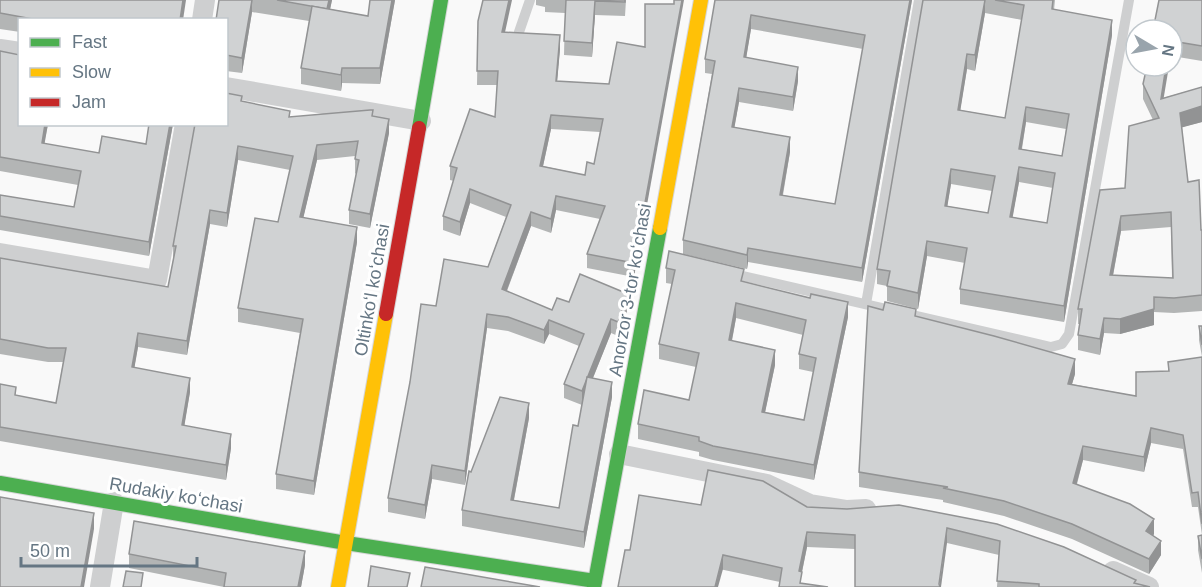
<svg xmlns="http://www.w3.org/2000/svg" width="1202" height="587" viewBox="0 0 1202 587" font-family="Arial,sans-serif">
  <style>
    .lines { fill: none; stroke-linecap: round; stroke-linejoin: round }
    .fast-casing { stroke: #d5d6d7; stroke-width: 16 }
    .slow-casing { stroke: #d5d6d7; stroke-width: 16 }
    .jam-casing { stroke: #d5d6d7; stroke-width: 16 }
    .lane { stroke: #cecfd0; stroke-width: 10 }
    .street { stroke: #cecfd0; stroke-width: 20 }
    .fast { stroke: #4caf50; stroke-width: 14 }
    .slow { stroke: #ffc107; stroke-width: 14 }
    .jam { stroke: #c62828; stroke-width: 14 }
    .wall { fill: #b3b5b5; fill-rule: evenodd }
    .shaded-wall { fill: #929394 }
    .building { fill: #d0d2d3; stroke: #929394; stroke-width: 1.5; fill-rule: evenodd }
    .labels { text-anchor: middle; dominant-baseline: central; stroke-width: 6; stroke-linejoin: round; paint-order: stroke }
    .street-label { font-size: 18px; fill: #657683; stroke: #fff }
  </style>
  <rect width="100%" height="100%" fill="#f9f9f9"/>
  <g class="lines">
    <g class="fast-casing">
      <g id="fast">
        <polyline points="419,128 441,0"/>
        <polyline points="0,483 346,543 595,581"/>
        <polyline points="594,587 660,228"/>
      </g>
    </g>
    <g class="slow-casing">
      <g id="slow">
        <polyline points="660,228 701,0"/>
        <polyline points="338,587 386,314"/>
      </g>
    </g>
    <g class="jam-casing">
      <polyline id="jam" points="386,314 419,128"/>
    </g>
    <g class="lane">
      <polyline points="519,32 530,0"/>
      <polyline points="730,273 1051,347 1062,344 1069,334 1129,0"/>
      <polyline points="866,304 919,0"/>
    </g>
    <g class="street">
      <polyline points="202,20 205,0"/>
      <polyline points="0,49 20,52"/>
      <polyline points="226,87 421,121"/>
      <polyline points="0,253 157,280 185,124"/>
      <polyline points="619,454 767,484 810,504 847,510 866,509"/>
      <polyline points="1113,571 1149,587"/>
      <polyline points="100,587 114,502"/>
    </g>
    <use href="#fast" class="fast"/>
    <use href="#slow" class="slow"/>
    <use href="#jam" class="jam"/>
  </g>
  <g class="wall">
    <polygon points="0,0 183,20 20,20 20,32 0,29"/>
    <polygon points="219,0 332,0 330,9 368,16 395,0 380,84 342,83 341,91 301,84 301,68 309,21 252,12 242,73 226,71 226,20"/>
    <polygon points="536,0 626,0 625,16 595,15 592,57 564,55 565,13 545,12 545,7 536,5"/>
    <path d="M715,0h197l-50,282 -114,-20 -1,7 -64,-15v-14l29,-166 -7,-1v-14zM751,29l112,20 -28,155 -52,-9 7,-43 -56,-24 5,-26 54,9 5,-30 -52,-23z"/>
    <path d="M923,0h132l-1,10 58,25 -48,287 -104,-18v-15l5,-26 -38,-7 -9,53 -31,-8v-15l-10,-2v-15zM985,13l37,7 -17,98 -45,-8 7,-41 8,2zM1026,122l40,7 -4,27 -40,-7zM1019,182l34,6 -6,35 -35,-5zM951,184l41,7 -4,22 -41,-7z"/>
    <polygon points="1202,0 1202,61 1172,56 1172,30"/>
    <path d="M674,4l-40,273 -47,-9v-14l13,-35 -44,-9 -5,23 -20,-7 -24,65 45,19 17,-8 59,6 -10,28 -7,-3 -18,45 19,19 -28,151 -122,-22v-16l9,-38 58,-54 -15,82 45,8 19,-82 4,-21 -18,-7v-14l15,-38 -30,-12 -5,10 -36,-13 -21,-3 -22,157 -33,-6 -7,40 -37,-7v-14l48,-192 52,-39 18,-50 -36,-14 -10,33 -17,-6v-14l11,-35 -4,-1v-14l45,-49 2,-32h-20l1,-64 27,11 55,17 -3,32 52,3 36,-37zM551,129l49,3 -6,32 -9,11 -42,-9z"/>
    <polygon points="0,51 20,124 48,124 44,144 99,153 146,144 149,124 173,124 149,256 0,230 0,195 74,207 78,185 0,171"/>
    <path d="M1143,84l20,14 39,-11v35l-20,5 6,55 13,48h1v81l-28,2 -20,-1v13l-34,9 -16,-1 -4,22 -22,-5v-15l1,-11h-1v-15l47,-121 28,-68 -10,-21zM1171,227l1,51 -59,-2 8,-45z"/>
    <polygon points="242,102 290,117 373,116 389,133 370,228 349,224 349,210 356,174 355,173 355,156 317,160 303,218 357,242 314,495 276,489 276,474 300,333 238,322 238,308 278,222 290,170 238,160 227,227 210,224 187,355 138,347 134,368 190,392 184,426 231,448 226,480 0,441 0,384 16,396 56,403 63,362 48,362 0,354 0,258 168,287 173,260 173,246"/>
    <path d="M666,268l78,14 104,35 -34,163 -101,-20 -14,-4v-4l-61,-13v-15l51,-24 7,-33 -37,-8v-15l13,-60 -6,-1zM736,318l67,17 -4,19v15l14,3 -9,48 -39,-8 10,-47 -43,-24z"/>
    <polygon points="916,317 1075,374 1072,384 1136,396 1168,371 1168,362 1202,357 1199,340 1199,326 1202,326 1202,573 1198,550 1198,536 1202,535 1198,507 1192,507 1183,449 1151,443 1144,472 1083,460 1077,484 1154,534 1153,536 1161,555 1149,574 1072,539 1004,516 943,502 943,500 859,487 859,472"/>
    <polygon points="701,505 807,507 847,509 899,505 1136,584 1150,587 997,587 999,555 947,543 855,549 807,547 802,572 780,582 630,550"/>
    <polygon points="129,554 305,565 301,587 224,587 129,568"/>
  </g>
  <g class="shaded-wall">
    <polygon points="183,0 186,0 183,20 180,20"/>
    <polygon points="252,0 252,12 242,73 242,58"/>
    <polygon points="329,0 332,0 327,24 327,9"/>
    <polygon points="392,0 395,0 380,84 380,68"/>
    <polygon points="509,0 512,0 502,46 502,32"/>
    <polygon points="682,0 684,0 634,277 634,263"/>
    <polygon points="910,0 912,0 862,282 862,268"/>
    <polygon points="985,0 985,13 975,71 975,55"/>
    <polygon points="595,1 595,15 592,57 592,43"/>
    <polygon points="751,15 751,29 744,71 744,57"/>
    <polygon points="1112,20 1112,35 1064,322 1064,306"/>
    <polygon points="560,35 560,49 556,95 556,81"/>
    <polygon points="967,54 967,69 958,125 958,110"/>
    <polygon points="1166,66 1169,66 1161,114 1161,99"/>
    <polygon points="798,67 798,81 793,111 793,97"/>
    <polygon points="342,68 342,83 341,91 341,75"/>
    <polygon points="739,88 739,102 732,141 732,127"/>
    <polygon points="1202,106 1202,122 1180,128 1180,113"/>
    <polygon points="1026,107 1026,122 1019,164 1019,149"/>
    <polygon points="551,115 551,129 540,180 540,166"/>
    <polygon points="389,119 389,133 370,228 370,214"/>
    <polygon points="45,124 48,124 42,158 42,143"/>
    <polygon points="170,124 173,124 149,256 149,242"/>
    <polygon points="790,137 790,152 780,209 780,195"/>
    <polygon points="317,145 317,160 300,232 300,217"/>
    <polygon points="238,146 238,160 227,227 227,213"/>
    <polygon points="1019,167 1019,182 1010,232 1010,217"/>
    <polygon points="951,169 951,184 945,221 945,206"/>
    <polygon points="470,189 470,203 460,236 460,222"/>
    <polygon points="556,196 556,210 551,233 551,219"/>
    <polygon points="210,210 210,224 187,355 187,341"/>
    <polygon points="531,212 531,226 502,303 502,289"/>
    <polygon points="1121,216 1121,231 1110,291 1110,275"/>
    <polygon points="357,227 357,242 314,495 314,481"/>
    <polygon points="927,241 927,256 918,309 918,293"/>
    <polygon points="748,248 748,262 747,269 747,255"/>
    <polygon points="628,294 628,308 618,336 618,322"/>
    <polygon points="1154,297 1154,325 1120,334 1120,319"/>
    <polygon points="848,302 848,317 814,480 814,465"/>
    <polygon points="736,303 736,318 729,355 729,340"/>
    <polygon points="487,314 487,328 465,485 465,471"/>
    <polygon points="1104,318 1104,333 1100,355 1100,339"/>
    <polygon points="611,319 611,333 582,405 582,391"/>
    <polygon points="549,320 549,334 544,344 544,330"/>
    <polygon points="138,333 138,347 132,382 132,367"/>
    <polygon points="775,350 775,365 762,427 762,412"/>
    <polygon points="1075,359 1075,374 1068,398 1068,384"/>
    <polygon points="190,378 190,392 182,440 182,425"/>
    <polygon points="612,382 612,397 584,548 584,532"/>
    <polygon points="529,403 529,418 511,515 511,500"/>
    <polygon points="1151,428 1151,443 1144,472 1144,457"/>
    <polygon points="231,434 231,448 226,480 226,465"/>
    <polygon points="1083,446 1083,460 1073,497 1073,483"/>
    <polygon points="432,465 432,479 425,519 425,505"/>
    <polygon points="94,513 94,529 84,587 81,587"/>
    <polygon points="1154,519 1154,534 1146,546 1146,531"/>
    <polygon points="947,528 947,543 941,587 939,587"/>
    <polygon points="807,532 807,547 799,586 799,571"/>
    <polygon points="1161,541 1161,555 1149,574 1149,559"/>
    <polygon points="305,551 305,565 301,587 298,587"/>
    <polygon points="723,555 723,569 718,587 715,587"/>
  </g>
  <g class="building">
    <polygon points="0,0 183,0 180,20 38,20 0,13"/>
    <polygon points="219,0 252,0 242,58 226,55 226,20 216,20"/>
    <polygon points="277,0 329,0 327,9"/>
    <polygon points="370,0 392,0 380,68 342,68 341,75 301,68 312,6 368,16"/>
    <path d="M483,0h26l-7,32 58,3 -4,46 53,3 8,-42 28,5v-43h29v-4h8l-48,263 -47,-9 18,-48 -49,-10 -5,23 -20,-7 -29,77 50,21 5,-12 12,4 11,-28 48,20 -10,28 -7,-3 -29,72 -18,-7 20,-50 -35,-14 -5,10 -36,-13 -21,-3 -22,157 -33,-6 -7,40 -37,-7 22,-116 11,-78 15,2 8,-47 44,8 23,-62 -41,-16 -10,33 -17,-6 14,-48 -7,-2 20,-57 25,8 3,-46h-21l1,-50zM551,115l52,4 -9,45 -7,-2 -2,13 -45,-9z"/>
    <polygon points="566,0 625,0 625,2 595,1 592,43 564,41"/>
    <path d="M715,0h195l-48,268 -114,-20 -1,7 -64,-15 32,-179 -10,-2zM751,15l114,20 -30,169 -55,-9 10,-58 -58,-10 7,-39 54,9 5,-30 -54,-10z"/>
    <path d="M923,0h62l-10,55 -8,-1 -9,56 47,8 19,-113 -29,-5h58l-1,9 60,11 -48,286 -104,-17 7,-41 -40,-7 -9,52 -31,-7 3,-15 -13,-2zM1026,107l43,7 -7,42 -43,-7zM1019,167l36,6 -8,50 -37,-6zM951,169l44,7 -7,37 -43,-7z"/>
    <polygon points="1159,0 1202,0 1202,46 1172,41 1172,30 1153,30"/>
    <polygon points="0,51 20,55 20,124 45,124 42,143 99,153 102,136 146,144 149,124 170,124 149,242 0,216 0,195 74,207 81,171 0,157"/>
    <path d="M1147,66h19l-5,33 41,-12v19l-22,7 8,69 11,-2 2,50h1v65l-28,3 -20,-1v12l-34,10 -16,-1 -4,21 -22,-4 4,-26h-4l22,-119 25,-2 4,-62 30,-8 -16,-34zM1171,212l2,66 -63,-3 11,-59z"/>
    <polygon points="226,93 242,96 241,101 290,111 289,117 370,110 373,110 372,116 389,119 370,214 349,210 359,160 355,159 358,141 317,145 300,217 357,227 314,481 276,474 303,319 238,308 255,218 278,222 293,156 238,146 227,213 210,210 187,341 138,333 132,367 190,378 182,425 231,434 226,465 0,427 0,384 16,387 15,395 56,403 66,348 48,348 0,339 0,258 168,287 176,246 173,246 195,124 226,124"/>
    <path d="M669,251l75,18 -3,12 69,17 1,-4 37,8 -34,163 -101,-19 -14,-5v-4l-61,-13 6,-34 45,10 10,-47 -40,-9 16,-74 -9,-2zM736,303l70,17 -7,34 17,4 -12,62 -42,-8 13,-62 -46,-10z"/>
    <polygon points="885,302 916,309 915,316 994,336 1075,359 1068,384 1136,396 1136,372 1169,371 1168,362 1202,357 1202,524 1198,492 1192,493 1183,435 1151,428 1144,457 1083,446 1073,483 1130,504 1154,519 1146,531 1161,541 1149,559 1072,524 1004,501 943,488 948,487 859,472 868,306 883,310"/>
    <polygon points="1199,326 1202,326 1202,345"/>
    <polygon points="587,377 612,382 584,532 462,510 469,471 471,472 500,397 529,403 511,500 559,508 573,425 578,426"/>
    <polygon points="708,470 763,481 807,507 847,509 899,505 997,524 1064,547 1136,580 1134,583 1150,587 1039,587 1039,584 997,581 1000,541 947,528 939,584 940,587 855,587 855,535 807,532 799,571 802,572 800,583 828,587 779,587 782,568 723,555 715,587 618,587 625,550 630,550 639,495 701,505"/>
    <polygon points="0,497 94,513 81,587 0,587"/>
    <polygon points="134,521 305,551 298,587 224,587 226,573 129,554"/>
    <polygon points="1202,535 1202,559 1198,536"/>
    <polygon points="371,566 410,573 407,587 368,587"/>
    <polygon points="425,567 540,587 421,587"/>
    <polygon points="126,571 143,573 141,587 123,587"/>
  </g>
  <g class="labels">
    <g class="street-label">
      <text transform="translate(372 290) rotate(-80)">Oltinkoʻl koʻchasi</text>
      <text transform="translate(630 290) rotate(-80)">Anorzor 3-tor koʻchasi</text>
      <text transform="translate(176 495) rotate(10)">Rudakiy koʻchasi</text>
    </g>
  </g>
  <rect x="18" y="18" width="210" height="108" fill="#ffffff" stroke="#c1c8cd" stroke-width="1.5"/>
  <rect x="30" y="38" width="30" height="9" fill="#4caf50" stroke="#c1c8cd" stroke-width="1.5"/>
  <text x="72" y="48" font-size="18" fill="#657683">Fast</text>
  <rect x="30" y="68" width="30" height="9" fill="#ffc107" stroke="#c1c8cd" stroke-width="1.5"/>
  <text x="72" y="78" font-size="18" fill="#657683">Slow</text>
  <rect x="30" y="98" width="30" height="9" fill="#c62828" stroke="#c1c8cd" stroke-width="1.5"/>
  <text x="72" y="108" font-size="18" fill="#657683">Jam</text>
  <g transform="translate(1154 48) rotate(100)"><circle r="28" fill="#ffffff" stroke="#c1c8cd" stroke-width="1.5"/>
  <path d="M0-4.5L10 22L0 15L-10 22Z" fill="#99a4ac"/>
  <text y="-9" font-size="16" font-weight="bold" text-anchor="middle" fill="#657683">N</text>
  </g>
  <path d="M21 557v9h176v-9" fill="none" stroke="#657683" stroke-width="3"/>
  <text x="30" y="557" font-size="18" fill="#657683" stroke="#ffffff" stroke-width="4.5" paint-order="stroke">50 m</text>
</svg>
